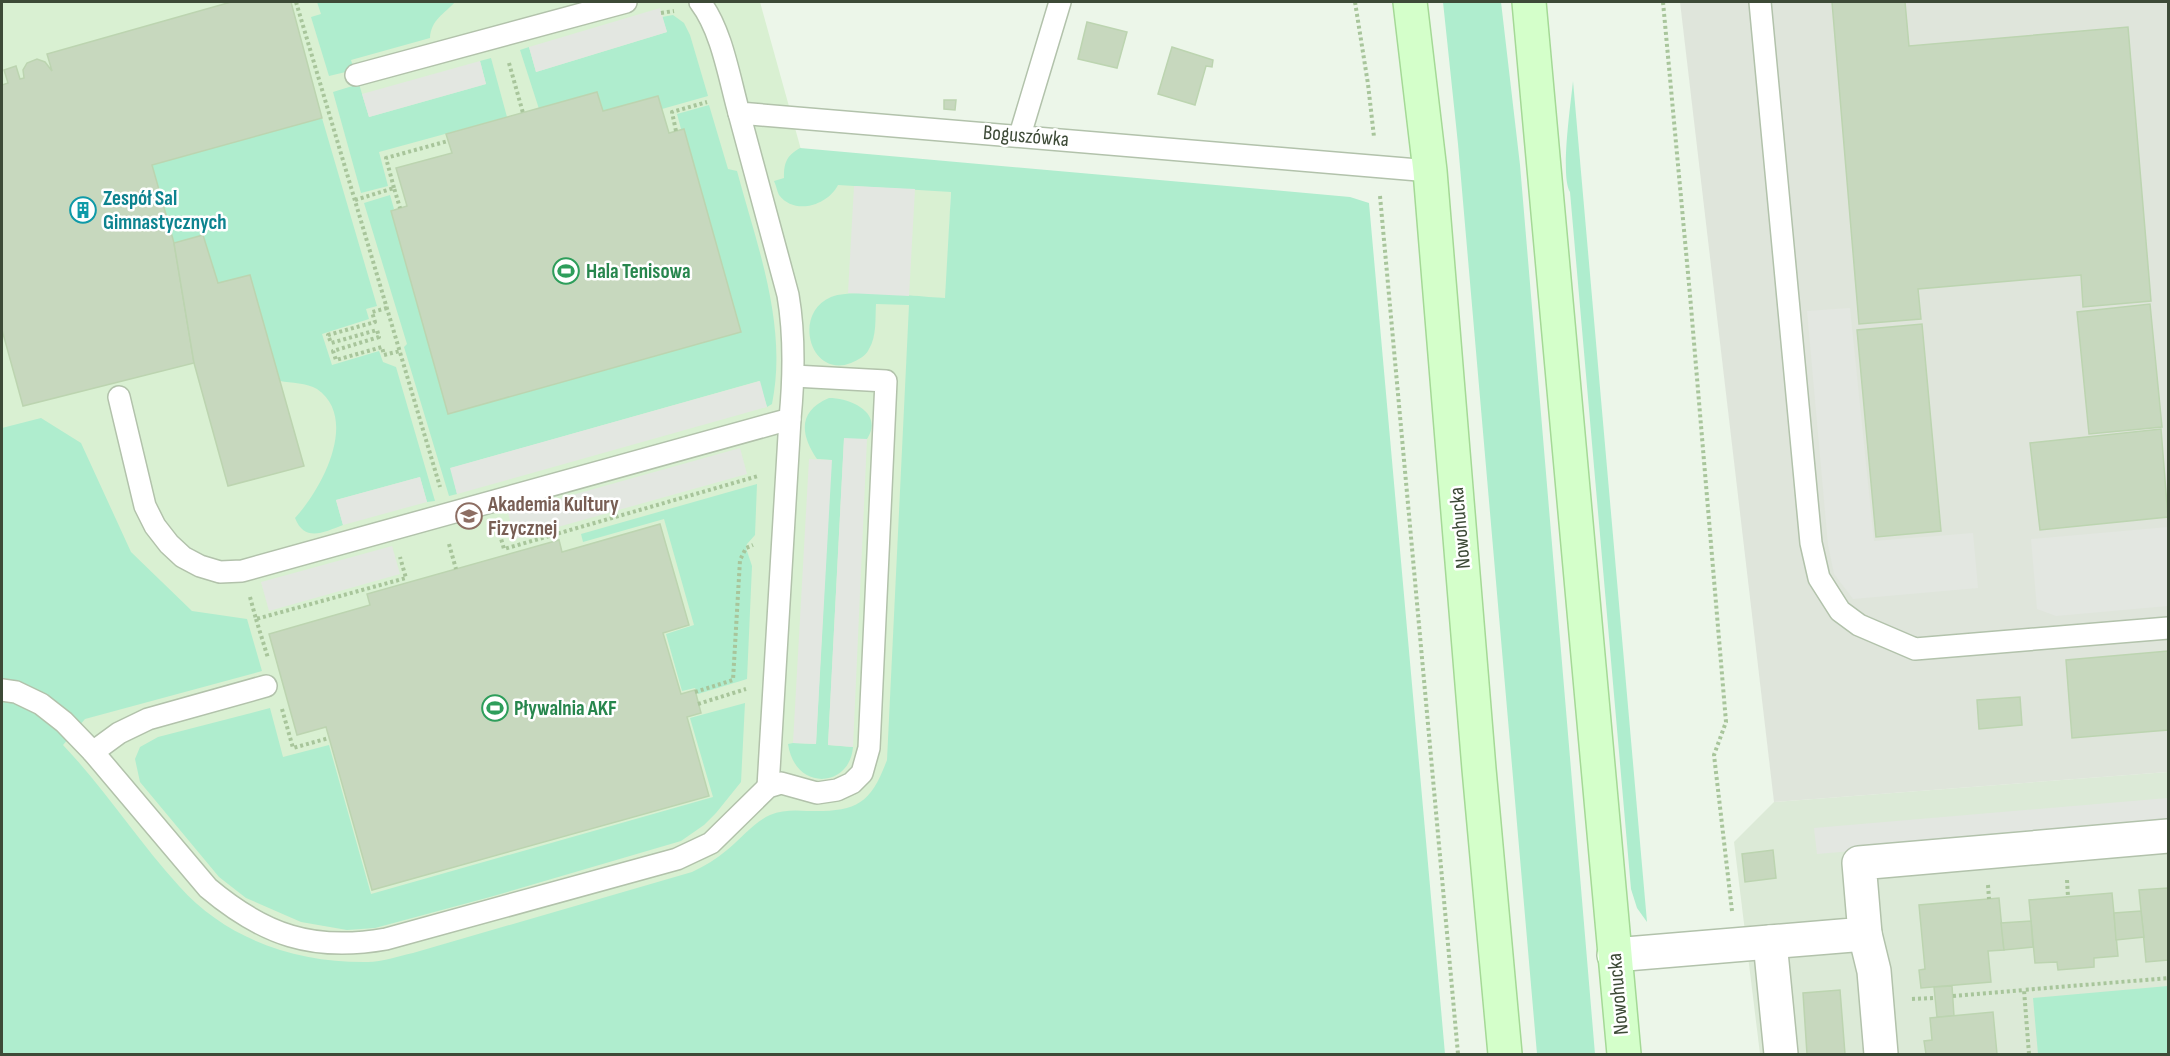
<svg xmlns="http://www.w3.org/2000/svg" width="2170" height="1056" viewBox="0 0 2170 1056" font-family="'Sofia Sans Condensed',sans-serif">
  <style>
    .residential { fill: #dcead7 }
    .industrial { fill: #dfe5db }
    .education { fill: #d9f0d2 }
    .green { fill: #afedce }
    .parking { fill: #e3e7e1 }
    .building { fill: #c7d8be; stroke: #bcd4b0; stroke-width: 1.5 }
    .lines { fill: none; stroke-linecap: round; stroke-linejoin: round }
    .service-casing { stroke: #b2c2ab; stroke-width: 24 }
    .minor-casing { stroke: #b2c2ab; stroke-width: 36 }
    .secondary-casing { stroke: #a4d996; stroke-width: 36 }
    .path { stroke: #a8c59b; stroke-width: 4; stroke-dasharray: 3 3; stroke-linecap: butt }
    .service { stroke: #fff; stroke-width: 21 }
    .minor { stroke: #fff; stroke-width: 33 }
    .secondary { stroke: #d4ffca; stroke-width: 33 }
    .labels { text-anchor: middle; dominant-baseline: central; stroke-width: 5; stroke-linejoin: round; paint-order: stroke }
    .street-label { font-size: 21px; fill: #3d4a37; stroke: #fff }
    .culture-label { font-size: 21px; font-weight: bold; fill: #0d838f; stroke: #fff; text-anchor: start }
    .leisure-label { font-size: 21px; font-weight: bold; fill: #27864d; stroke: #fff; text-anchor: start }
    .education-label { font-size: 21px; font-weight: bold; fill: #785e54; stroke: #fff; text-anchor: start }
  </style>
  <rect width="100%" height="100%" fill="#ecf6e9"/>
  <polygon class="residential" points="2168,772 2168,1054 1760,1054 1734,842 1774,802"/>
  <polygon class="industrial" points="1680,2 2168,2 2168,772 1774,802"/>
  <polygon class="education" points="2,2 760,2 805,164 951,191 924,824 199,1017 2,725"/>
  <g class="green">
    <path d="M317,2h138c-11,12 -24,18 -25,36l-79,22 3,10 -25,6 -18,-59 10,-3z"/>
    <polygon points="1443,2 1501,2 1520,165 1595,1054 1537,1054 1458,144"/>
    <polygon points="673,15 684,23 690,35 708,96 662,109 658,96 603,111 597,92 539,109 520,50 529,47 536,72 667,32 662,17"/>
    <polygon points="491,58 507,117 379,152 388,186 361,193 333,92 359,84 369,117 486,84 480,61"/>
    <path d="M1573,81l74,841 -10,-14 -6,-19 -61,-697c-10,-15 1,-90 3,-111z"/>
    <path d="M709,105l19,64 9,2c20,75 51,154 35,233l-5,3 -8,-26 -308,87 6,26 -8,2 -45,-149 3,-3 -43,-141 26,-8 4,14 -3,2 57,203 293,-82 -57,-203h-3l-4,-15z"/>
    <path d="M322,118l55,188 -11,3 3,10 -47,15 10,31 47,-14 4,11 13,5 39,134 -8,1 -7,-25 -84,23 7,25c-19,7 -38,18 -48,-7 26,-28 65,-99 22,-129 -10,-6 -26,-6 -37,-8l-30,-106 -32,8 -15,-48 -29,8 -22,-78z"/>
    <path d="M800,148l550,49 19,6 76,851h-1443v-626l39,-10 40,25 50,109 61,59 55,8 15,52 -177,48 -22,26c42,44 75,96 116,141 48,54 118,77 189,76 14,0 30,-6 45,-9l279,-81c13,-6 24,-13 35,-22 15,-12 26,-27 43,-35 12,-5 25,-5 37,-4 48,1 63,-5 80,-51l22,-455 -33,-1c-1,14 1,32 -7,45 -3,7 -11,11 -18,14 -41,16 -59,-50 -20,-66 23,-9 87,0 114,1l6,-106 -113,-7c-10,20 -43,31 -59,10 -2,-4 -3,-10 -5,-14l10,-3c0,-15 2,-22 16,-30z"/>
    <path d="M829,398c22,0 55,15 38,41h-23l-16,306 25,2c-3,41 -58,45 -65,-3l5,-1 23,1 15,-284 -14,-1c-17,-25 -19,-48 12,-61z"/>
    <polygon points="757,484 755,535 747,544 746,548 752,566 747,679 698,694 695,688 682,691 666,634 694,625 664,519 583,542 581,534"/>
    <polygon points="745,703 741,782 716,813 704,825 681,841 490,897 375,928 347,930 301,922 246,898 219,877 140,782 135,759 140,747 158,737 270,708 283,757 329,745 371,894 713,797 690,718"/>
    <polygon points="2168,986 2168,1054 2038,1054 2033,998"/>
  </g>
  <g class="parking">
    <polygon points="660,8 667,32 536,72 529,47"/>
    <polygon points="480,61 486,84 369,117 362,94"/>
    <polygon points="854,186 915,189 909,296 848,293"/>
    <polygon points="1850,308 1874,541 1973,533 1978,588 1853,599 1834,574 1828,545 1807,311"/>
    <polygon points="760,381 767,407 457,494 450,468"/>
    <polygon points="844,438 867,439 853,747 828,745"/>
    <polygon points="740,448 747,474 515,539 508,513"/>
    <polygon points="809,459 832,460 816,744 793,743"/>
    <polygon points="420,477 427,502 343,525 336,500"/>
    <polygon points="2168,527 2168,606 2056,616 2037,609 2031,539"/>
    <polygon points="392,546 400,574 269,611 261,582"/>
    <polygon points="2168,798 2168,824 1817,854 1814,828"/>
  </g>
  <g class="building">
    <polygon points="231,2 291,2 322,118 152,165 174,243 194,363 23,406 2,330 2,85 8,83 4,70 16,66 20,79 24,78 23,70 27,63 37,59 45,62 52,71 47,54"/>
    <polygon points="1832,2 1905,2 1909,46 2128,27 2151,301 2083,307 2081,275 1918,289 1921,319 1859,324"/>
    <polygon points="1087,22 1127,32 1117,68 1078,59"/>
    <polygon points="1172,47 1213,60 1212,67 1206,66 1195,105 1158,94"/>
    <polygon points="597,92 603,111 658,96 669,133 684,129 741,332 448,414 391,211 407,206 396,168 452,153 446,134"/>
    <polygon points="944,100 956,100 955,110 944,109"/>
    <polygon points="203,235 218,283 250,275 304,466 228,486 194,363 174,243"/>
    <polygon points="2150,304 2162,427 2089,434 2077,312"/>
    <polygon points="1922,324 1941,531 1876,537 1857,330"/>
    <polygon points="2161,429 2168,517 2040,530 2030,443"/>
    <polygon points="660,524 689,625 663,633 681,694 695,690 701,713 687,717 709,796 372,890 326,727 297,735 269,634 370,605 367,594 559,540 562,552"/>
    <polygon points="2168,651 2168,730 2072,738 2066,660"/>
    <polygon points="2020,697 2022,725 1979,729 1977,700"/>
    <polygon points="1773,850 1776,878 1745,882 1742,854"/>
    <polygon points="2168,888 2168,960 2146,962 2139,890"/>
    <polygon points="2112,893 2118,956 2094,958 2094,967 2058,970 2057,962 2035,963 2029,900"/>
    <polygon points="1999,898 2004,950 1988,951 1991,982 1921,988 1919,970 1925,969 1919,905"/>
    <polygon points="2141,911 2144,937 2116,940 2114,913"/>
    <polygon points="2031,921 2033,947 2004,950 2001,923"/>
    <polygon points="1952,986 1954,1016 1937,1017 1934,987"/>
    <polygon points="1840,990 1845,1054 1807,1054 1803,993"/>
    <polygon points="1993,1012 1997,1054 1926,1054 1924,1041 1932,1040 1930,1018"/>
  </g>
  <g class="lines">
    <g class="service-casing">
      <g id="service">
        <path d="M700,2c22,29 29,75 39,111l691,58"/>
        <polyline points="1760,2 1811,543 1819,578 1840,611 1859,625 1915,649 2168,628"/>
        <polyline points="356,75 626,2"/>
        <polyline points="1020,135 1060,2"/>
        <path d="M119,397l26,109 10,20 14,18 14,13 17,9 20,6 22,-1 548,-152c4,-42 5,-83 -2,-124l-49,-182"/>
        <path d="M2,690l14,2 25,12 23,18 29,30 115,136c56,47 105,64 178,51l291,-80 34,-16 57,-56 13,-4 36,10 20,-3 15,-7 10,-10 7,-25 17,-367 -92,-5"/>
        <polyline points="93,752 119,733 148,719 266,686"/>
        <polyline points="768,787 790,419"/>
      </g>
    </g>
    <g class="minor-casing">
      <g id="minor">
        <polyline points="1865,934 1874,971 1881,1054"/>
        <polyline points="1770,942 1781,1054"/>
        <polyline points="1614,955 1865,934 1859,863 2168,836"/>
      </g>
    </g>
    <g class="secondary-casing">
      <g id="secondary">
        <polyline points="1410,2 1430,171 1479,769 1505,1054"/>
        <polyline points="1529,2 1624,1054"/>
      </g>
    </g>
    <g class="path">
      <polyline points="296,2 440,487"/>
      <polyline points="1355,2 1368,84 1374,137"/>
      <polyline points="1663,2 1690,295 1726,722 1714,755 1732,911"/>
      <polyline points="661,13 674,11"/>
      <polyline points="509,63 523,113"/>
      <polyline points="676,131 672,112 707,102"/>
      <polyline points="394,188 386,158 448,141"/>
      <polyline points="1380,196 1458,1054"/>
      <polyline points="355,200 394,188 400,208"/>
      <polyline points="387,308 372,312 375,322 328,335 331,343 377,330 379,337 333,351 336,360 382,347 384,355 400,351"/>
      <polyline points="498,528 504,549 758,476"/>
      <polyline points="449,544 456,569"/>
      <polyline points="250,597 256,619 406,578 400,557"/>
      <polyline points="256,619 268,658"/>
      <polyline points="695,692 733,680 740,560 746,548 753,545"/>
      <polyline points="698,704 746,689"/>
      <polyline points="282,709 293,748 329,738"/>
      <polyline points="2067,880 2068,897"/>
      <polyline points="1988,885 1989,899"/>
      <polyline points="1953,996 2024,990"/>
      <polyline points="1912,999 1935,998"/>
      <polyline points="2029,1054 2024,990 2168,978"/>
    </g>
    <use href="#service" class="service"/>
    <use href="#minor" class="minor"/>
    <use href="#secondary" class="secondary"/>
  </g>
  <defs>
    <g id="building-ring" transform="scale(1.35)"><circle r="9.5" fill="#fff" stroke="#0f9aa8" stroke-width="1.5"/><path d="M-4-6H4V6H1V3H-1V6H-4ZM-2.5-4.3h1.7v1.8h-1.7ZM.8-4.3h1.7v1.8H.8ZM-2.5-1h1.7V.8h-1.7ZM.8-1h1.7V.8H.8Z" fill="#0f9aa8"/></g>
    <g id="stadium-ring" transform="scale(1.35)"><circle r="9.5" fill="#fff" stroke="#2e9e5b" stroke-width="1.5"/><path d="M0-5a6.5 5 0 1 0 0 10a6.5 5 0 1 0 0-10ZM-3.5-1.8h7v3.6h-7Z" fill="#2e9e5b"/></g>
    <g id="university-ring" transform="scale(1.35)"><circle r="9.5" fill="#fff" stroke="#8d6e63" stroke-width="1.5"/><path d="M0-5L7-2L0 1L-7-2ZM-4 1L0 2.5L4 1V4Q0 6-4 4Z" fill="#8d6e63"/></g>
  </defs>
  <g fill-rule="evenodd">
    <use href="#building-ring" x="83" y="210"/>
    <use href="#stadium-ring" x="566" y="271"/>
    <use href="#university-ring" x="469" y="516"/>
    <use href="#stadium-ring" x="495" y="708"/>
  </g>
  <g class="labels">
    <g class="street-label">
      <text transform="translate(1026 136) rotate(5)">Boguszówka</text>
      <text transform="translate(1460 528) rotate(-95)">Nowohucka</text>
      <text transform="translate(1618 994) rotate(-95)">Nowohucka</text>
    </g>
    <g class="culture-label">
      <text x="103" y="198">Zespół Sal<tspan x="103" dy="24">Gimnastycznych</tspan></text>
    </g>
    <g class="leisure-label">
      <text x="586" y="271">Hala Tenisowa</text>
      <text x="514" y="708">Pływalnia AKF</text>
    </g>
    <g class="education-label">
      <text x="488" y="504">Akademia Kultury<tspan x="488" dy="24">Fizycznej</tspan></text>
    </g>
  </g>
  <rect width="2170" height="1056" fill="none" stroke="#3d4a37" stroke-width="6"/>
</svg>
